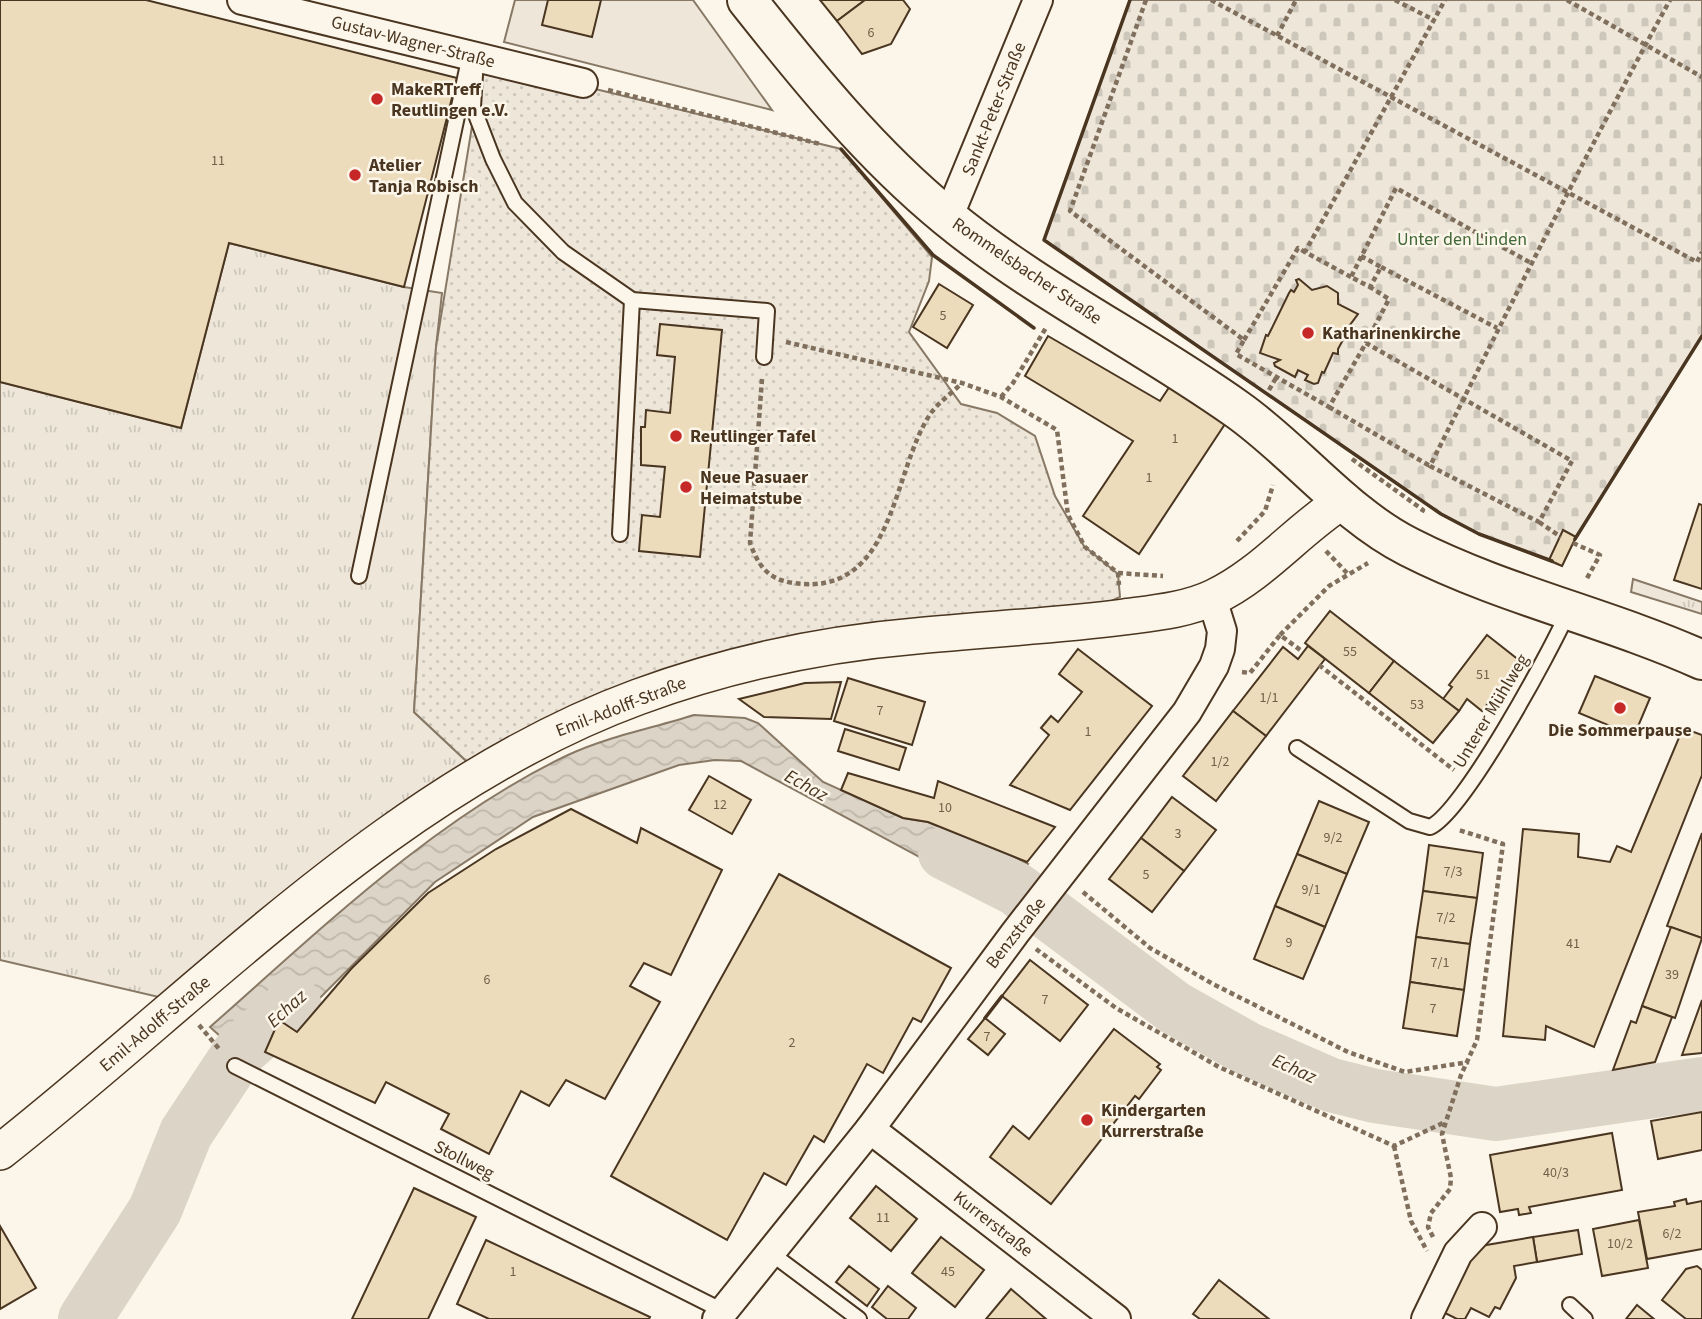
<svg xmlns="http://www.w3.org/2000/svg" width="1702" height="1319" viewBox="0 0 1702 1319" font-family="'Source Sans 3',sans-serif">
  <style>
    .grass { fill: url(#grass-tufts); stroke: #887966; stroke-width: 2 }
    .cemetery { fill: url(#cemetery-stones); stroke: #887966; stroke-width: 2 }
    .park { fill: url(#park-dots); stroke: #887966; stroke-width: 2 }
    .garden { fill: #ede6d9; stroke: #887966; stroke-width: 2 }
    .water { fill: url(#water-waves); stroke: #887966; stroke-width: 2 }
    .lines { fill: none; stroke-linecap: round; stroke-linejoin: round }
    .river { stroke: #dcd4c6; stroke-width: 54 }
    .building { fill: #ecdcbc; stroke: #4a3520; stroke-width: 2 }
    .service-casing { stroke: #4a3520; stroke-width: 18 }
    .minor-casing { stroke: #4a3520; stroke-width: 32 }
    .tertiary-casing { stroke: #4a3520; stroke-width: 38 }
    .secondary-casing { stroke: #4a3520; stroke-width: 42 }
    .path { stroke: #7f6f5c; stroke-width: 4.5; stroke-dasharray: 5 3.5; stroke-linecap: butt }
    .service { stroke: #fbf6e9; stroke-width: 14 }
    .minor { stroke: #fbf6e9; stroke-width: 28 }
    .tertiary { stroke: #fbf6e9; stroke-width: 35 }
    .secondary { stroke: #fbf6e9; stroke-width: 38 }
    .wall { stroke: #4a3520; stroke-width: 3.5 }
    .poi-dot { fill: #c62828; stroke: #fbf6e9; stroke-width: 2.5 }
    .labels { text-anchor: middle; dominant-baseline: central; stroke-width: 5; stroke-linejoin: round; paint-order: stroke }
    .number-label { font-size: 14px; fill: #725f47 }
    .street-label { font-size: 18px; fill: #4a3520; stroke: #fbf6e9 }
    .poi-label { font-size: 18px; font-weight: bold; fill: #4a3520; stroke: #fbf6e9; text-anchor: start }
    .park-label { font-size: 18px; fill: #436837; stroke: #fbf6e9 }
    .water-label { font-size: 19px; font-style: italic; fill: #4a3520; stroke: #fbf6e9 }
  </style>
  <defs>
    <pattern id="grass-tufts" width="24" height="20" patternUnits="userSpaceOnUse" patternTransform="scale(1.75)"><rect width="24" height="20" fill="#ede6d9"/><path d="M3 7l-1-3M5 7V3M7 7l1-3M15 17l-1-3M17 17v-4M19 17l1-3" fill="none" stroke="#cdc6ba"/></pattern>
    <pattern id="cemetery-stones" width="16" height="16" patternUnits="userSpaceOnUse" patternTransform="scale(1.75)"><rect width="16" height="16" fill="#ede6d9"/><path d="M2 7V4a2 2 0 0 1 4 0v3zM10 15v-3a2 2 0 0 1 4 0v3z" fill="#cdc6ba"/></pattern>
    <pattern id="park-dots" width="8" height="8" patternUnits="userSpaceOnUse" patternTransform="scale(1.75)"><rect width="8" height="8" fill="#ede6d9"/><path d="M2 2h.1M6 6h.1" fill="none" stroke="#cdc6ba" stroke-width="1.8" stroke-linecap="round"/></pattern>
    <pattern id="water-waves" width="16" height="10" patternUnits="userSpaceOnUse" patternTransform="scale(1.75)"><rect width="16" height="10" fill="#dcd4c6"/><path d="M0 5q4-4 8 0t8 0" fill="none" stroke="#beb7aa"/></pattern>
  </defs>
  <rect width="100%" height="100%" fill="#fbf6e9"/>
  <g class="grass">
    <polygon points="229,243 404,287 442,293 436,347 414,712 479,773 180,1002 0,960 0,382 181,428"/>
    <polygon points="1633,579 1702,602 1702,614 1631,592"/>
  </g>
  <polygon class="cemetery" points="1130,0 1702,0 1702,336 1576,537 1562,566 1479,534 1441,514 1044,240"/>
  <polygon class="park" points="482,65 583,86 841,149 932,257 929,281 909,332 961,404 997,413 1035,436 1055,496 1084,546 1118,574 1120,597 1056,626 793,652 479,773 414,712 436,347"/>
  <polygon class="garden" points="515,0 693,0 772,110 504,42"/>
  <path class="water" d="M694,715l51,3 13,5 65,59 80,36 25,4 100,42 -28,39 -43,-26 -216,-116 -26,-1 -36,5 -146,52 -98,65 -141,142 -15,-6 -37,38 -32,-29c109,-96 225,-209 358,-272 38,-18 85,-27 126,-40z"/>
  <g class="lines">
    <g class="river">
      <polyline points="945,853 1016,889 1175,1008 1248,1049 1331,1085 1375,1096 1496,1114 1702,1084"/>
      <polyline points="85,1319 155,1210 186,1133 241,1050 294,1003"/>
    </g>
  </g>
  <g class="building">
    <polygon points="0,0 146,0 457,78 404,287 229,243 181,428 0,382"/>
    <polygon points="548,0 601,0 592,37 542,25"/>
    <polygon points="820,0 865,0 837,21"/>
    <polygon points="865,0 903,0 910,9 891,44 862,54 837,21"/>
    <polygon points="1299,279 1312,290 1327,286 1338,293 1338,304 1358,314 1350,325 1354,327 1352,331 1349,329 1338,349 1338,354 1333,353 1324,373 1322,372 1318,383 1314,384 1305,380 1308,375 1298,370 1295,377 1275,366 1274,363 1280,360 1260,353 1266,335 1268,336 1289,293 1291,290 1294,292 1298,285 1296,280"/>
    <polygon points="939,284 973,305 947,348 913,327"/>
    <polygon points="660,324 722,330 700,557 639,551 642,515 660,517 665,467 641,465 641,427 645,427 646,410 670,413 675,357 657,355"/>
    <polygon points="1048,336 1160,401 1172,383 1227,421 1139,554 1083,516 1133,441 1025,376"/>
    <polygon points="1699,504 1702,505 1702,589 1674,580"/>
    <polygon points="1563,530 1576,537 1562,566 1549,560"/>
    <polygon points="1330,611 1394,661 1369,693 1305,643"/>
    <polygon points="1487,635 1520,661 1482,711 1467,699 1459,711 1443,699 1452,687 1449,685"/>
    <polygon points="1308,646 1325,659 1266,736 1233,711 1283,647 1298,659"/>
    <polygon points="1078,649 1152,706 1070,810 1010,785 1049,735 1041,728 1051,716 1058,722 1082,692 1059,674"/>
    <polygon points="1394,661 1459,711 1433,743 1369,693"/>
    <polygon points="1595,676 1650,698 1634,736 1579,713"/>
    <polygon points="848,678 925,702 912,745 834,721"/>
    <polygon points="841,682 831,719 764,717 739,699 805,683"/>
    <polygon points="1233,711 1266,736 1216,801 1183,776"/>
    <polygon points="1683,728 1702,735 1702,775 1594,1047 1546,1026 1545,1040 1503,1036 1523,829 1579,834 1578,857 1610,862 1617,846 1631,852"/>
    <polygon points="845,729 906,748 899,770 838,751"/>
    <polygon points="848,773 934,798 938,781 1055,827 1027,862 928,822 903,818 841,790"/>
    <polygon points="709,776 751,800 732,834 689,810"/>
    <polygon points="1172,797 1216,830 1184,871 1141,838"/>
    <polygon points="1319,801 1369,822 1347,874 1297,854"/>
    <polygon points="571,809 637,843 641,828 722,870 671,975 644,963 630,986 660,1002 605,1099 566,1080 549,1106 521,1091 489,1154 441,1129 449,1114 386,1082 375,1103 265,1052 279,1020 297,1032 351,969 428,893 496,849"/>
    <polygon points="1702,833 1702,938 1667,926"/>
    <polygon points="1141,838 1184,871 1152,912 1109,879"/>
    <polygon points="1429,845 1483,853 1477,898 1423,891"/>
    <polygon points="1297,854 1347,874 1325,927 1275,906"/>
    <polygon points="779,874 951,968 921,1022 913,1018 883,1073 867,1064 824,1142 814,1136 786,1185 764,1173 727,1240 611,1176"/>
    <polygon points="1423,891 1477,898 1470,944 1416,937"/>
    <polygon points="1275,906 1325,927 1303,979 1254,959"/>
    <polygon points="1671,927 1702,938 1675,1018 1642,1006"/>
    <polygon points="1416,937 1470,944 1464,990 1410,982"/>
    <polygon points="1030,960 1088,1005 1060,1041 1002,996"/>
    <polygon points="1410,982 1464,990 1457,1036 1403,1028"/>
    <polygon points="1702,1000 1702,1053 1682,1055"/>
    <polygon points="1642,1006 1672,1017 1655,1062 1613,1070 1631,1021 1636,1023"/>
    <polygon points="985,1018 1005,1034 988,1055 968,1039"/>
    <polygon points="1114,1029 1160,1064 1157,1067 1161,1070 1139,1099 1135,1096 1051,1204 990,1157 1013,1126 1029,1139"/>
    <polygon points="1702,1112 1702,1150 1658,1159 1651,1121"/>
    <polygon points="1612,1133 1622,1190 1529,1207 1531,1213 1519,1215 1518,1209 1500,1212 1490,1155"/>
    <polygon points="876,1186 917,1219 891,1251 850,1218"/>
    <polygon points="414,1188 476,1217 428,1319 352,1319"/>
    <polygon points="1686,1199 1687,1204 1702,1201 1702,1249 1647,1259 1638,1212 1675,1206 1674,1202"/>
    <polygon points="1639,1220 1648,1268 1602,1276 1593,1229"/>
    <polygon points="0,1226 36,1288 0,1309"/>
    <polygon points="1578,1230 1582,1254 1537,1262 1533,1237"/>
    <polygon points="941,1237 984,1270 955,1307 912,1273"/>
    <polygon points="1533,1237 1537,1262 1514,1266 1516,1278 1500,1309 1495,1307 1489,1317 1471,1308 1465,1319 1457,1319 1443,1312 1475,1247"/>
    <polygon points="486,1240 650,1317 649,1319 489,1319 457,1304"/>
    <polygon points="849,1266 879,1289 867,1306 836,1282"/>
    <polygon points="1697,1266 1702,1270 1702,1319 1686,1319 1662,1300 1686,1269"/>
    <polygon points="1219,1280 1269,1319 1200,1319 1193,1314"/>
    <polygon points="888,1286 916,1308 908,1319 887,1319 872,1307"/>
    <polygon points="1011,1289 1046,1319 986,1319"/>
    <polygon points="1637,1305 1654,1319 1626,1319"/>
  </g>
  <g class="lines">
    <g class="service-casing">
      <g id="service">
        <polyline points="476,59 473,107 493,159 515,203 563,252 632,300 767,311 764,357"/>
        <polyline points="620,534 632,300"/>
        <polyline points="359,576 470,55"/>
        <path d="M1297,748l112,73 21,6c33,-14 121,-176 138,-215"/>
        <polyline points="235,1066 723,1311"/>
        <polyline points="772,1254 859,1319"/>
        <polyline points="1570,1305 1585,1319"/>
      </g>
    </g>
    <g class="minor-casing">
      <g id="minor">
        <polyline points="242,0 583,83"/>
        <polyline points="948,218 1038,0"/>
        <polyline points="870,1129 1116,1319"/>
        <polyline points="717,1319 870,1129 1015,933 1187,712 1214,666 1220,649 1222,631 1212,599"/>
        <polyline points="1426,1319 1458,1253 1482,1227"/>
      </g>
    </g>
    <g class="tertiary-casing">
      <path id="tertiary" d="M0,1152c201,-158 395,-366 638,-455 90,-33 183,-53 278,-61 70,-7 139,-10 208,-19 30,-4 63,-7 90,-20 49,-23 84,-68 130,-97"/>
    </g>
    <g class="secondary-casing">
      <path id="secondary" d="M747,0c61,77 124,155 200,217 90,74 197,126 291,193 59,42 106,104 171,137 94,48 197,70 293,113"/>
    </g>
    <g class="path">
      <path d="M1146,0l-76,211 174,129 -8,14 93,53 37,-64 206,118 -33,61 -109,-56c78,-156 156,-313 240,-466"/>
      <polyline points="1211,0 1697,262 1702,252"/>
      <polyline points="1395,0 1434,20"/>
      <polyline points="1567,0 1702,77"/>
      <polyline points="1277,36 1296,0"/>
      <polyline points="608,90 820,144"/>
      <polyline points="1361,256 1381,267 1370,287 1351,277 1396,188 1531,263"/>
      <polyline points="1381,267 1497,328"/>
      <polyline points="1351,277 1305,252 1445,0"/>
      <polyline points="1244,340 1298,248 1305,252"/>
      <polyline points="786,342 962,383 1001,397 1057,430 1068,515 1085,547 1118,573 1119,585"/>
      <polyline points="1366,343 1389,299 1370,287"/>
      <path d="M762,379l-12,164c9,24 18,36 43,40 103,15 98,-112 138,-170 8,-11 21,-20 31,-30"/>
      <polyline points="1269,390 1277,376"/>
      <polyline points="1001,397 1013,383 1047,326"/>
      <polyline points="1329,407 1430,466"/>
      <polyline points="1352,459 1423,510 1420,515"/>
      <polyline points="1539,522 1561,537"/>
      <polyline points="1237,541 1265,511 1273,485"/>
      <polyline points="1573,543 1600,555 1586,580"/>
      <polyline points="1326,551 1347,573"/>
      <polyline points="1118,573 1163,576"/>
      <polyline points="1280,635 1329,586 1368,563"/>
      <polyline points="1319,665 1454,770"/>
      <polyline points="1242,672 1250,673 1280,635 1303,652"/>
      <polyline points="1083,892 1150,948 1213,984 1348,1052 1405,1072 1469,1062"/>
      <polyline points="1036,949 1116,1008 1219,1067 1394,1146 1443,1123"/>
      <polyline points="199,1025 220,1050"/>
      <polyline points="1394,1146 1411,1221 1427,1251"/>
      <polyline points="1433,1237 1428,1227 1431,1213 1450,1189 1451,1178 1442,1134 1461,1075 1477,1040 1503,844 1459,830"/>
    </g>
    <use href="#service" class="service"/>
    <use href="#minor" class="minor"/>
    <use href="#tertiary" class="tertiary"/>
    <use href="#secondary" class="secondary"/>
    <g class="wall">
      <polyline points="1130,0 1044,240 1441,514 1479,534 1552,561"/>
      <polyline points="841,149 933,255 1034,328"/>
      <polyline points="1575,539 1702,336"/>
      <polyline points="985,1018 1002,996"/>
    </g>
  </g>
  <g class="poi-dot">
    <circle cx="377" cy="99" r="7"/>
    <circle cx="355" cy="175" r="7"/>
    <circle cx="1308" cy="333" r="7"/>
    <circle cx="676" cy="436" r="7"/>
    <circle cx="686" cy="487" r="7"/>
    <circle cx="1620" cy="708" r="7"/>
    <circle cx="1087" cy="1120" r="7"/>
  </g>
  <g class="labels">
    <g class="number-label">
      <text x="871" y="33">6</text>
      <text x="218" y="161">11</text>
      <text x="943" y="316">5</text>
      <text x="1175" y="439">1</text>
      <text x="1149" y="478">1</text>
      <text x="1350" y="652">55</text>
      <text x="1483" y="675">51</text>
      <text x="1269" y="698">1/1</text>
      <text x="1417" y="705">53</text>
      <text x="880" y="711">7</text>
      <text x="1088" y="732">1</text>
      <text x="1220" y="762">1/2</text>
      <text x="720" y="805">12</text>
      <text x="945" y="808">10</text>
      <text x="1178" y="834">3</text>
      <text x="1333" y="838">9/2</text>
      <text x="1453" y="872">7/3</text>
      <text x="1146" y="875">5</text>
      <text x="1311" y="890">9/1</text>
      <text x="1446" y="918">7/2</text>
      <text x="1289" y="943">9</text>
      <text x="1573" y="944">41</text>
      <text x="1440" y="963">7/1</text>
      <text x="1672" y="975">39</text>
      <text x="487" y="980">6</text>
      <text x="1045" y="1000">7</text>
      <text x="1433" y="1009">7</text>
      <text x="987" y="1037">7</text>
      <text x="792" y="1043">2</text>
      <text x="1556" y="1173">40/3</text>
      <text x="883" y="1218">11</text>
      <text x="1672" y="1234">6/2</text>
      <text x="1620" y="1244">10/2</text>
      <text x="513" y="1272">1</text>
      <text x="948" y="1272">45</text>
    </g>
    <g class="street-label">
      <text transform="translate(413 42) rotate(14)">Gustav-Wagner-Straße</text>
      <text transform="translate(994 109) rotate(-68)">Sankt-Peter-Straße</text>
      <text transform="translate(1027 271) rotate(34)">Rommelsbacher Straße</text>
      <text transform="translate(621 707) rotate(-21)">Emil-Adolff-Straße</text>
      <text transform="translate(1491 711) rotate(-59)">Unterer Mühlweg</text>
      <text transform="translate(1016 933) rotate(-52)">Benzstraße</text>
      <text transform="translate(155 1024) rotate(-40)">Emil-Adolff-Straße</text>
      <text transform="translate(464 1160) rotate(27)">Stollweg</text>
      <text transform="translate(993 1224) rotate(38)">Kurrerstraße</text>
    </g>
    <g class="poi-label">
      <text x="391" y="89">MakeRTreff<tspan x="391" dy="21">Reutlingen e.V.</tspan></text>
      <text x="369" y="165">Atelier<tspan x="369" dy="21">Tanja Robisch</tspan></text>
      <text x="1322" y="333">Katharinenkirche</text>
      <text x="690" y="436">Reutlinger Tafel</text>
      <text x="700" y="477">Neue Pasuaer<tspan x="700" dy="21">Heimatstube</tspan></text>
      <text x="1620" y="730" text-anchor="middle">Die Sommerpause</text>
      <text x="1101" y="1110">Kindergarten<tspan x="1101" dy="21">Kurrerstraße</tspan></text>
    </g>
    <g class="park-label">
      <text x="1462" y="239">Unter den Linden</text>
    </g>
    <g class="water-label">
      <text transform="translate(806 786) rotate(29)">Echaz</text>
      <text transform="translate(287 1009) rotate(-42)">Echaz</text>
      <text transform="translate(1294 1069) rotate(24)">Echaz</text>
    </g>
  </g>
</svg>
